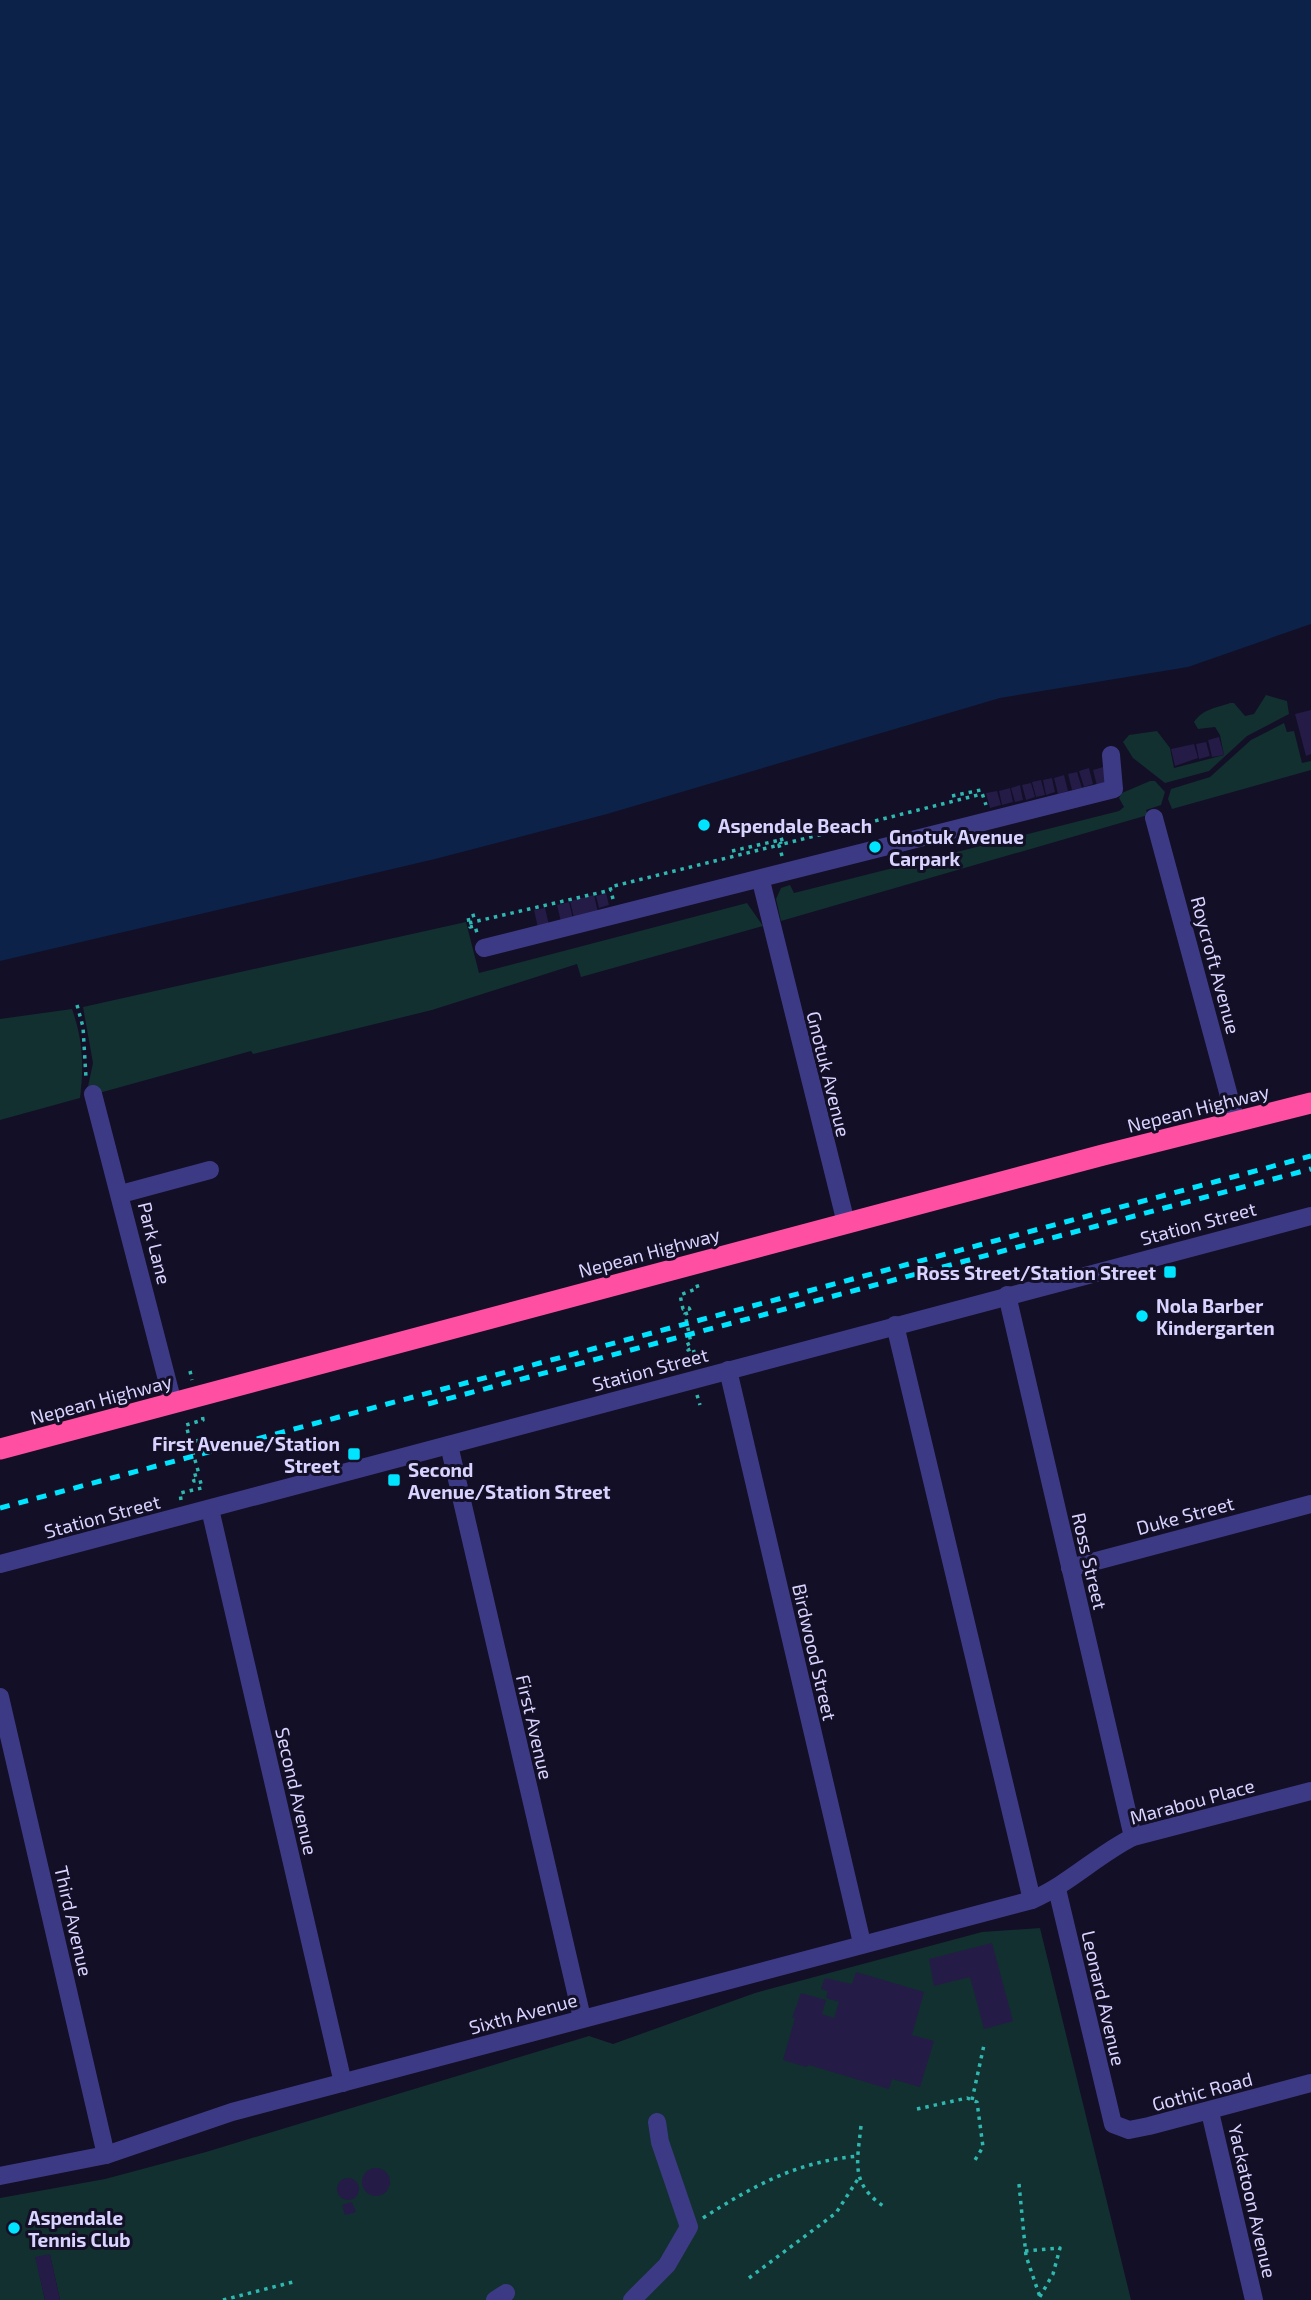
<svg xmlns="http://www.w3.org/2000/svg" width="1311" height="2300" viewBox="0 0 1311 2300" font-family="'Exo 2',sans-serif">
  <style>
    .green { fill: #12302f }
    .water { fill: #0c2248 }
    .building { fill: #241b47 }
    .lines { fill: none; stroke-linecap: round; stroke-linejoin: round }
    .path { stroke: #2fb8b0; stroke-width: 3.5; stroke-dasharray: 3.5 5; stroke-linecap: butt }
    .minor { stroke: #3d3a85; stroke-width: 18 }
    .highway { stroke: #ff4fa3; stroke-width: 21 }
    .rail { stroke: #00e5ff; stroke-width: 5; stroke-dasharray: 10 9; stroke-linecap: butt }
    .poi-dot { fill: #00e5ff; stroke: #130f26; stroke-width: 2.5 }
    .labels { text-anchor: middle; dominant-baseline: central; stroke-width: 6; stroke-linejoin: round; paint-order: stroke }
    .poi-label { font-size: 19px; font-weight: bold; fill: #d9d4ff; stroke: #130f26; text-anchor: start }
    .street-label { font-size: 19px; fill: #d9d4ff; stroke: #130f26 }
  </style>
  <rect width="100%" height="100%" fill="#130f26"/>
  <g class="green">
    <path d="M1266,695l21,6 2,13 -42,22 -38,35 -44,12 -32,-25 -10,-16 6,-7 28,-4 13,17 4,20 50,-13 -4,-20 -5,-8 -17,2 -4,-7c9,-13 22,-14 36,-19h4l11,13 9,-2z"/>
    <polygon points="1284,723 1287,732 1294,731 1302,763 1311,761 1311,770 1172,809 1168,799 1171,789 1210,777 1251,740"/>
    <polygon points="1150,781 1155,781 1165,792 1161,805 1146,810 1148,815 781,921 776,899 781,888 790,885 794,893 1119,811 1124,807 1119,798 1122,793"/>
    <polygon points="747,903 763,926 581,977 577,964 432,1010 253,1054 251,1051 99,1093 87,1091 93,1063 83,1007 466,922 479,973"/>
    <path d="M72,1009c11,31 12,57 8,89l-80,22v-101z"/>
    <polygon points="1040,1928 1131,2300 60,2300 50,2255 36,2258 45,2300 0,2300 0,2198 105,2179 206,2152 589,2036 613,2044 755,1993 982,1932"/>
  </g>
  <polygon class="water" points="0,0 1311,0 1311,624 1188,667 1000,698 607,814 435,859 0,961"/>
  <g class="building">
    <polygon points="1311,710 1311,754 1306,756 1295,714"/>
    <polygon points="1219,737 1224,755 1212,757 1208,740"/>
    <polygon points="1206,742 1210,756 1199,759 1196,744"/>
    <polygon points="1194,744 1198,758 1175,766 1171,749"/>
    <polygon points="1103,767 1107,783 1097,786 1093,770"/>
    <polygon points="1089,768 1093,784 1084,787 1079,771"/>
    <polygon points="1077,772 1082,788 1072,790 1068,774"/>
    <polygon points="1064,775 1068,791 1058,794 1054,778"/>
    <polygon points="1052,778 1055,792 1046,795 1043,780"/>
    <polygon points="1041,780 1045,795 1036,797 1032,782"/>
    <polygon points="1031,783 1035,797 1026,800 1022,785"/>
    <polygon points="1020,785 1023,800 1015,802 1011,788"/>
    <polygon points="1010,788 1013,802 1002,805 999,791"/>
    <polygon points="997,791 1001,805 990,808 986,793"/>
    <polygon points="606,893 609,905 599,908 596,896"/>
    <polygon points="594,895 598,912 574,918 570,901"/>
    <polygon points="569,902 573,919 561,922 557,905"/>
    <polygon points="545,908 549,925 538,928 534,910"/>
    <polygon points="992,1943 1013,2021 984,2029 970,1977 934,1986 929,1959"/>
    <polygon points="856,1972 924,1992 912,2035 934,2041 920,2087 892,2079 889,2089 809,2065 806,2067 783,2060 795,2018 792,2018 801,1993 826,2000 822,2014 834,2018 839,2002 826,1998 828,1991 821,1989 825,1978 852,1984"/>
    <circle cx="376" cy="2182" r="14"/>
    <circle cx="348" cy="2189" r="11"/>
    <polygon points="352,2202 356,2212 345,2215 342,2205"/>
    <polygon points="50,2254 60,2300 45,2300 35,2257"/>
  </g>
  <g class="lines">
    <g class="path">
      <polyline points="952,796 981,790 986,805"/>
      <polyline points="780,840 787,838"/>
      <polyline points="732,851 780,840 781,844"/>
      <polyline points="782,856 779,845 982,794"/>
      <polyline points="613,899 610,887 779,845"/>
      <polyline points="475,915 468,917 470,927 475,926 477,933"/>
      <polyline points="469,923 611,890"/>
      <polyline points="77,1005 83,1027 86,1078"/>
      <polyline points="690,1364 688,1357 695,1356 693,1348 688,1350 686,1345 691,1343 685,1314 691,1312 689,1308 683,1309 680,1295 698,1288 696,1282"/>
      <polyline points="190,1371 192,1380"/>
      <polyline points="697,1395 700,1405"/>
      <polyline points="181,1500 180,1493 202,1488 200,1480 194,1481 192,1476 199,1474 191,1446 197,1444 196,1439 190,1440 186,1425 203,1420 202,1414"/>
      <polyline points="972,2100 984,2045"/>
      <polyline points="917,2109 967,2098 977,2102 983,2147 975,2160"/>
      <path d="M861,2126c-4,38 -11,58 25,82"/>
      <polyline points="1019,2184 1026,2256 1040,2297"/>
      <path d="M703,2218c50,-32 93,-56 155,-62"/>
      <polyline points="1025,2251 1060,2248 1053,2274 1038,2300"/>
      <polyline points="749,2278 836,2213 858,2179"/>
      <polyline points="223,2300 293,2282"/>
    </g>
    <g class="minor">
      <polyline points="1154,818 1236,1122"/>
      <polyline points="761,881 846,1223"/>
      <polyline points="484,948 1114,789 1111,755"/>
      <polyline points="93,1094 173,1403"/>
      <polyline points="121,1194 210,1170"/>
      <polyline points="1007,1295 1133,1837"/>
      <polyline points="895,1325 1032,1900"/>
      <polyline points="728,1370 862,1943"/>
      <polyline points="449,1445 582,2018"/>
      <polyline points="210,1509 343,2083"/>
      <polyline points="0,1564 1311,1216"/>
      <polyline points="1070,1568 1311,1504"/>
      <polyline points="0,1697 106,2155"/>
      <polyline points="1057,1889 1113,2124 1129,2130 1149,2126 1311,2083"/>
      <polyline points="1210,2112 1254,2300"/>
      <path d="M0,2176l106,-21 126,-43 800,-212c37,-16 65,-45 101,-63l178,-46"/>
      <polyline points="495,2300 506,2293"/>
      <polyline points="632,2300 667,2265 689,2227 660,2142 657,2122"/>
    </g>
    <polyline class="highway" points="0,1449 1103,1155 1311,1103"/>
    <g class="rail">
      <polyline points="428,1404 1311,1169"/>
      <polyline points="0,1508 1311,1156"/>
    </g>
  </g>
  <g class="poi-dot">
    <circle cx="704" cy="825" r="7"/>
    <circle cx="875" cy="847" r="7"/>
    <rect x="1163" y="1265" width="14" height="14" rx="3.5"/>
    <circle cx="1142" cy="1316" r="7"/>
    <rect x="347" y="1447" width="14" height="14" rx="3.5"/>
    <rect x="387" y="1473" width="14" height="14" rx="3.5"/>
    <circle cx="14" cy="2228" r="7"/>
  </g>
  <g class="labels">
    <g class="poi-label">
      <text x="718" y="825">Aspendale Beach</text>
      <text x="889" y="836">Gnotuk Avenue<tspan x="889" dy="22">Carpark</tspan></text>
      <text x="1156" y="1272" text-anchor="end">Ross Street/Station Street</text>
      <text x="1156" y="1305">Nola Barber<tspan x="1156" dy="22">Kindergarten</tspan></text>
      <text x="340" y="1443" text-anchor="end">First Avenue/Station<tspan x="340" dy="22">Street</tspan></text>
      <text x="408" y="1469">Second<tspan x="408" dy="22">Avenue/Station Street</tspan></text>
      <text x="28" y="2217">Aspendale<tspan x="28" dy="22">Tennis Club</tspan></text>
    </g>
    <g class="street-label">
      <text transform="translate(1216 965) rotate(75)">Roycroft Avenue</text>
      <text transform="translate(829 1074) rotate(76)">Gnotuk Avenue</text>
      <text transform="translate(1198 1108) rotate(-14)">Nepean Highway</text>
      <text transform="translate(1198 1223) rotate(-15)">Station Street</text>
      <text transform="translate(155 1243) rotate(76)">Park Lane</text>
      <text transform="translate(649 1252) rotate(-15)">Nepean Highway</text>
      <text transform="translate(650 1369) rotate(-15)">Station Street</text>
      <text transform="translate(101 1399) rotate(-15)">Nepean Highway</text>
      <text transform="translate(1185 1515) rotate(-15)">Duke Street</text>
      <text transform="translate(102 1516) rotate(-15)">Station Street</text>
      <text transform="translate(1090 1561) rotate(77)">Ross Street</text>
      <text transform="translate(815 1652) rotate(77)">Birdwood Street</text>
      <text transform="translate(535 1727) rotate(77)">First Avenue</text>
      <text transform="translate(297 1791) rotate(77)">Second Avenue</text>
      <text transform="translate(1192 1801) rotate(-15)">Marabou Place</text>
      <text transform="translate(74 1921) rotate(77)">Third Avenue</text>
      <text transform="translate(1104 1998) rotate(77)">Leonard Avenue</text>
      <text transform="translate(523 2013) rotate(-15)">Sixth Avenue</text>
      <text transform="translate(1202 2091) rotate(-15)">Gothic Road</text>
      <text transform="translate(1253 2201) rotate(77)">Yackatoon Avenue</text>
    </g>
  </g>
</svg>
